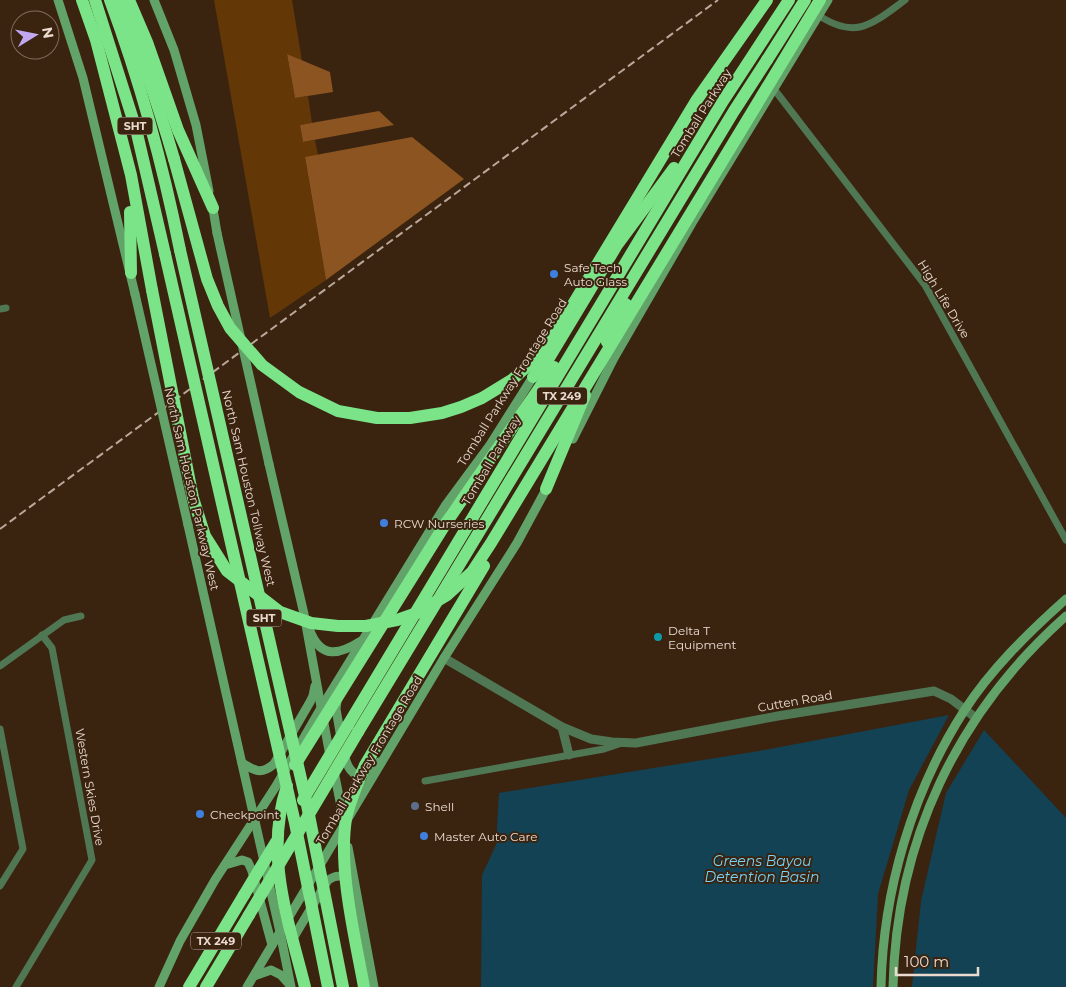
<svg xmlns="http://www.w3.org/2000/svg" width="1066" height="987" viewBox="0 0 1066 987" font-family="Montserrat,sans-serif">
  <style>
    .green { fill: #633706 }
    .forest { fill: #8b5420 }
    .water { fill: #124254 }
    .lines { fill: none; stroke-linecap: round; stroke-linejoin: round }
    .minor { stroke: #507753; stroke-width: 7 }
    .tertiary { stroke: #507753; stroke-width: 9 }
    .secondary { stroke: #62a369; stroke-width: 9 }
    .motorway { stroke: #7be388; stroke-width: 12 }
    .rail { stroke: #baa89b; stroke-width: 2; stroke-dasharray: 8 4; stroke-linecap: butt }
    .secondary-bridge { stroke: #62a369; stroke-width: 9 }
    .motorway-bridge { stroke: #7be388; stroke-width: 12 }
    .shop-dot { fill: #3f7fe0; stroke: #3a2410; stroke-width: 2 }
    .culture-dot { fill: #0f9aa8; stroke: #3a2410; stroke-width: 2 }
    .service-dot { fill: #5c6f8a; stroke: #3a2410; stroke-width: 2 }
    .labels { text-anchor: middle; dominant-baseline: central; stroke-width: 4; stroke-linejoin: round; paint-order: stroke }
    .shield { fill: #3a2410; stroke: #b5a396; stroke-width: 1 }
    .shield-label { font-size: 11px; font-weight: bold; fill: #eadacf }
    .street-label { font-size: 12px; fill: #eadacf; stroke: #3a2410 }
    .poi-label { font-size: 12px; fill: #eadacf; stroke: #3a2410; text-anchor: start }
    .water-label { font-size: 14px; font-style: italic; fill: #77d3f9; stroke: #3a2410 }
  </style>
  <rect width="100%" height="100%" fill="#3a2410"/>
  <polygon class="green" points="214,0 292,0 302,61 287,54 295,98 308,96 312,123 300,125 303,142 315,140 318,155 305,158 326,280 270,318"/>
  <g class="forest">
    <polygon points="287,54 330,72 333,92 295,98"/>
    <polygon points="379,111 394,125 303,142 300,125"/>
    <polygon points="412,137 464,179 326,280 305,157"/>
  </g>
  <g class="water">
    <polygon points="949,715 909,790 878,894 873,987 481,987 482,875 496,845 499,793 759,751"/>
    <polygon points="984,730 1066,818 1066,987 912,987 921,901 946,793"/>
  </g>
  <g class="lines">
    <g class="minor">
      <path d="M815,13c40,28 56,12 90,-13"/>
      <polyline points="774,89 925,285 1066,540"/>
      <polyline points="0,309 6,308"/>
      <polyline points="0,666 64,620 81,616"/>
      <polyline points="0,729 23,849 0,886"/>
      <polyline points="425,781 604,749 619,744"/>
      <polyline points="16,987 92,860 52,648 42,635"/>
    </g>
    <g class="tertiary">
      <polyline points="444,658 562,727 591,739 612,742 636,743 778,716 934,691 951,699 976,718"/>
      <polyline points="562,727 569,755"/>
    </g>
    <g class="secondary">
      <polyline points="58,0 83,78 135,294"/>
      <polyline points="154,0 174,50 196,125 209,191"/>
      <polyline points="212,203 217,233"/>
      <polyline points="573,439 614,358 692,223 828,0"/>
      <polyline points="269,464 304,614 330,756"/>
      <polyline points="188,525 280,932 291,987"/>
      <path d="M310,631c11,28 29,24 51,10"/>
      <polyline points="337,701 336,709 341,738"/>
      <path d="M344,753c2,10 5,19 15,23l9,-3 11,-11"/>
      <path d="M242,763c13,8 19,12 32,1l36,-62 3,-6 2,-10"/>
      <polyline points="334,771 344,822"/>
      <polyline points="348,847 374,987"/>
      <polyline points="225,865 242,860 248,862 252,871 272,945"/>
      <path d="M292,940l36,-60c8,-5 13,-5 22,-1"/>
      <polyline points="254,976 271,970 281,975 289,984"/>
      <polyline points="159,987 180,941 215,880 276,786 321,708 445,506 490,445 536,372"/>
      <polyline points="247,987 444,658 517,543 549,484"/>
      <path d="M881,987c2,-96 31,-195 83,-276 27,-42 65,-79 102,-112"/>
      <path d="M893,987c3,-146 64,-274 173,-371"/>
    </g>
    <g class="motorway">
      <polyline points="82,0 96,40 131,175 152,290"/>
      <polyline points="95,0 136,129 165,254"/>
      <path d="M110,0c30,81 53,165 70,250"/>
      <path d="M118,0c23,52 40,104 56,159"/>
      <polyline points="129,0 147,42 178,130 213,208"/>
      <polyline points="130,212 131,273"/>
      <polyline points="607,342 626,304"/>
      <polyline points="533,377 549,358 617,245 674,168"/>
      <polyline points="546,489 585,395"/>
      <polyline points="446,523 554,367"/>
      <polyline points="348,725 723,101 789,0"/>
      <polyline points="358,732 734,111 767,60"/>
      <polyline points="189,987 244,895"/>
      <polyline points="206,987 249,915"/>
    </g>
    <polyline class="rail" points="0,529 718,0"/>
    <g class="secondary-bridge">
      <polyline points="217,233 269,464"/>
      <polyline points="135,294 188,525"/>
    </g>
    <g class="motorway-bridge">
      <polyline points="767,60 805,0"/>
      <polyline points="174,159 207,279 218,306 230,328 262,365 299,392 338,411 377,418 410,418 442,413 461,407 482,398 513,379 537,357 555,334 696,101 767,0"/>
      <polyline points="180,250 307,805 343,987"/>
      <polyline points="165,254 295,823 328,987"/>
      <polyline points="152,290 193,498 205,536 227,571 280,612 311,623 338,626 366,626 397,620 417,613 447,595 472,572 491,543 820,0"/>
      <polyline points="295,765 446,523"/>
      <path d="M287,786c-23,69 1,133 18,201"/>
      <polyline points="303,800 348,725"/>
      <polyline points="244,895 276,842"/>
      <polyline points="249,915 358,732"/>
      <path d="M364,987c-9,-50 -26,-118 -18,-168 4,-19 12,-36 19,-54l119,-199"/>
    </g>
  </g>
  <g class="shop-dot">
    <circle cx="554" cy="274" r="5"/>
    <circle cx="384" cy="523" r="5"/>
    <circle cx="200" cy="814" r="5"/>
    <circle cx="424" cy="836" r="5"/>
  </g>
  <circle class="culture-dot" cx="658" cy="637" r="5"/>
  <circle class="service-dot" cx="415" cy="806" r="5"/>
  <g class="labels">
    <g class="shield">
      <rect x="117.5" y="117.5" width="35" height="17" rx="4"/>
      <rect x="537" y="387.5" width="50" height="17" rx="4"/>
      <rect x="246.5" y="609.5" width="35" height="17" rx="4"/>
      <rect x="191" y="932.5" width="50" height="17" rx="4"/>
    </g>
    <g class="shield-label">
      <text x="135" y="126">SHT</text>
      <text x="562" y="396">TX 249</text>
      <text x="264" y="618">SHT</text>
      <text x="216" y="941">TX 249</text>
    </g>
    <g class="street-label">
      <text transform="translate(701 113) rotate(-58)">Tomball Parkway</text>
      <text transform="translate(944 299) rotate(59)">High Life Drive</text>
      <text transform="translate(512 382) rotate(-58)">Tomball Parkway Frontage Road</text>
      <text transform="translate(491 460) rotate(-59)">Tomball Parkway</text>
      <text transform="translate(249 488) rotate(77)">North Sam Houston Tollway West</text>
      <text transform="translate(192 489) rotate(77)">North Sam Houston Parkway West</text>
      <text transform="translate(795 701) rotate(-10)">Cutten Road</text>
      <text transform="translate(369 760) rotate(-59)">Tomball Parkway Frontage Road</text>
      <text transform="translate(90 787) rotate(80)">Western Skies Drive</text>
    </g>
    <g class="poi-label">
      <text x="564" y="267">Safe Tech<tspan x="564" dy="14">Auto Glass</tspan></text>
      <text x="394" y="523">RCW Nurseries</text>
      <text x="668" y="630">Delta T<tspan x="668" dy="14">Equipment</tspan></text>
      <text x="425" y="806">Shell</text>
      <text x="210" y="814">Checkpoint</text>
      <text x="434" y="836">Master Auto Care</text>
    </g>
    <g class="water-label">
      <text x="762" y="861">Greens Bayou<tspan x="762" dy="16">Detention Basin</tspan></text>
    </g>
  </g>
  <g transform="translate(35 35) rotate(80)"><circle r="24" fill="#3a2410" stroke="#806d5c"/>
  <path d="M0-4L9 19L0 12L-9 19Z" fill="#c2a7f2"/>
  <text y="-8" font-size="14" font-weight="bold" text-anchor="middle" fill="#eadacf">N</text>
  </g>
  <path d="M896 967v8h82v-8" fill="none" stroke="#eadacf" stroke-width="2.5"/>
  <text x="904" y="967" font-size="15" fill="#eadacf" stroke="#3a2410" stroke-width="4" paint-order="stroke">100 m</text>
</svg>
